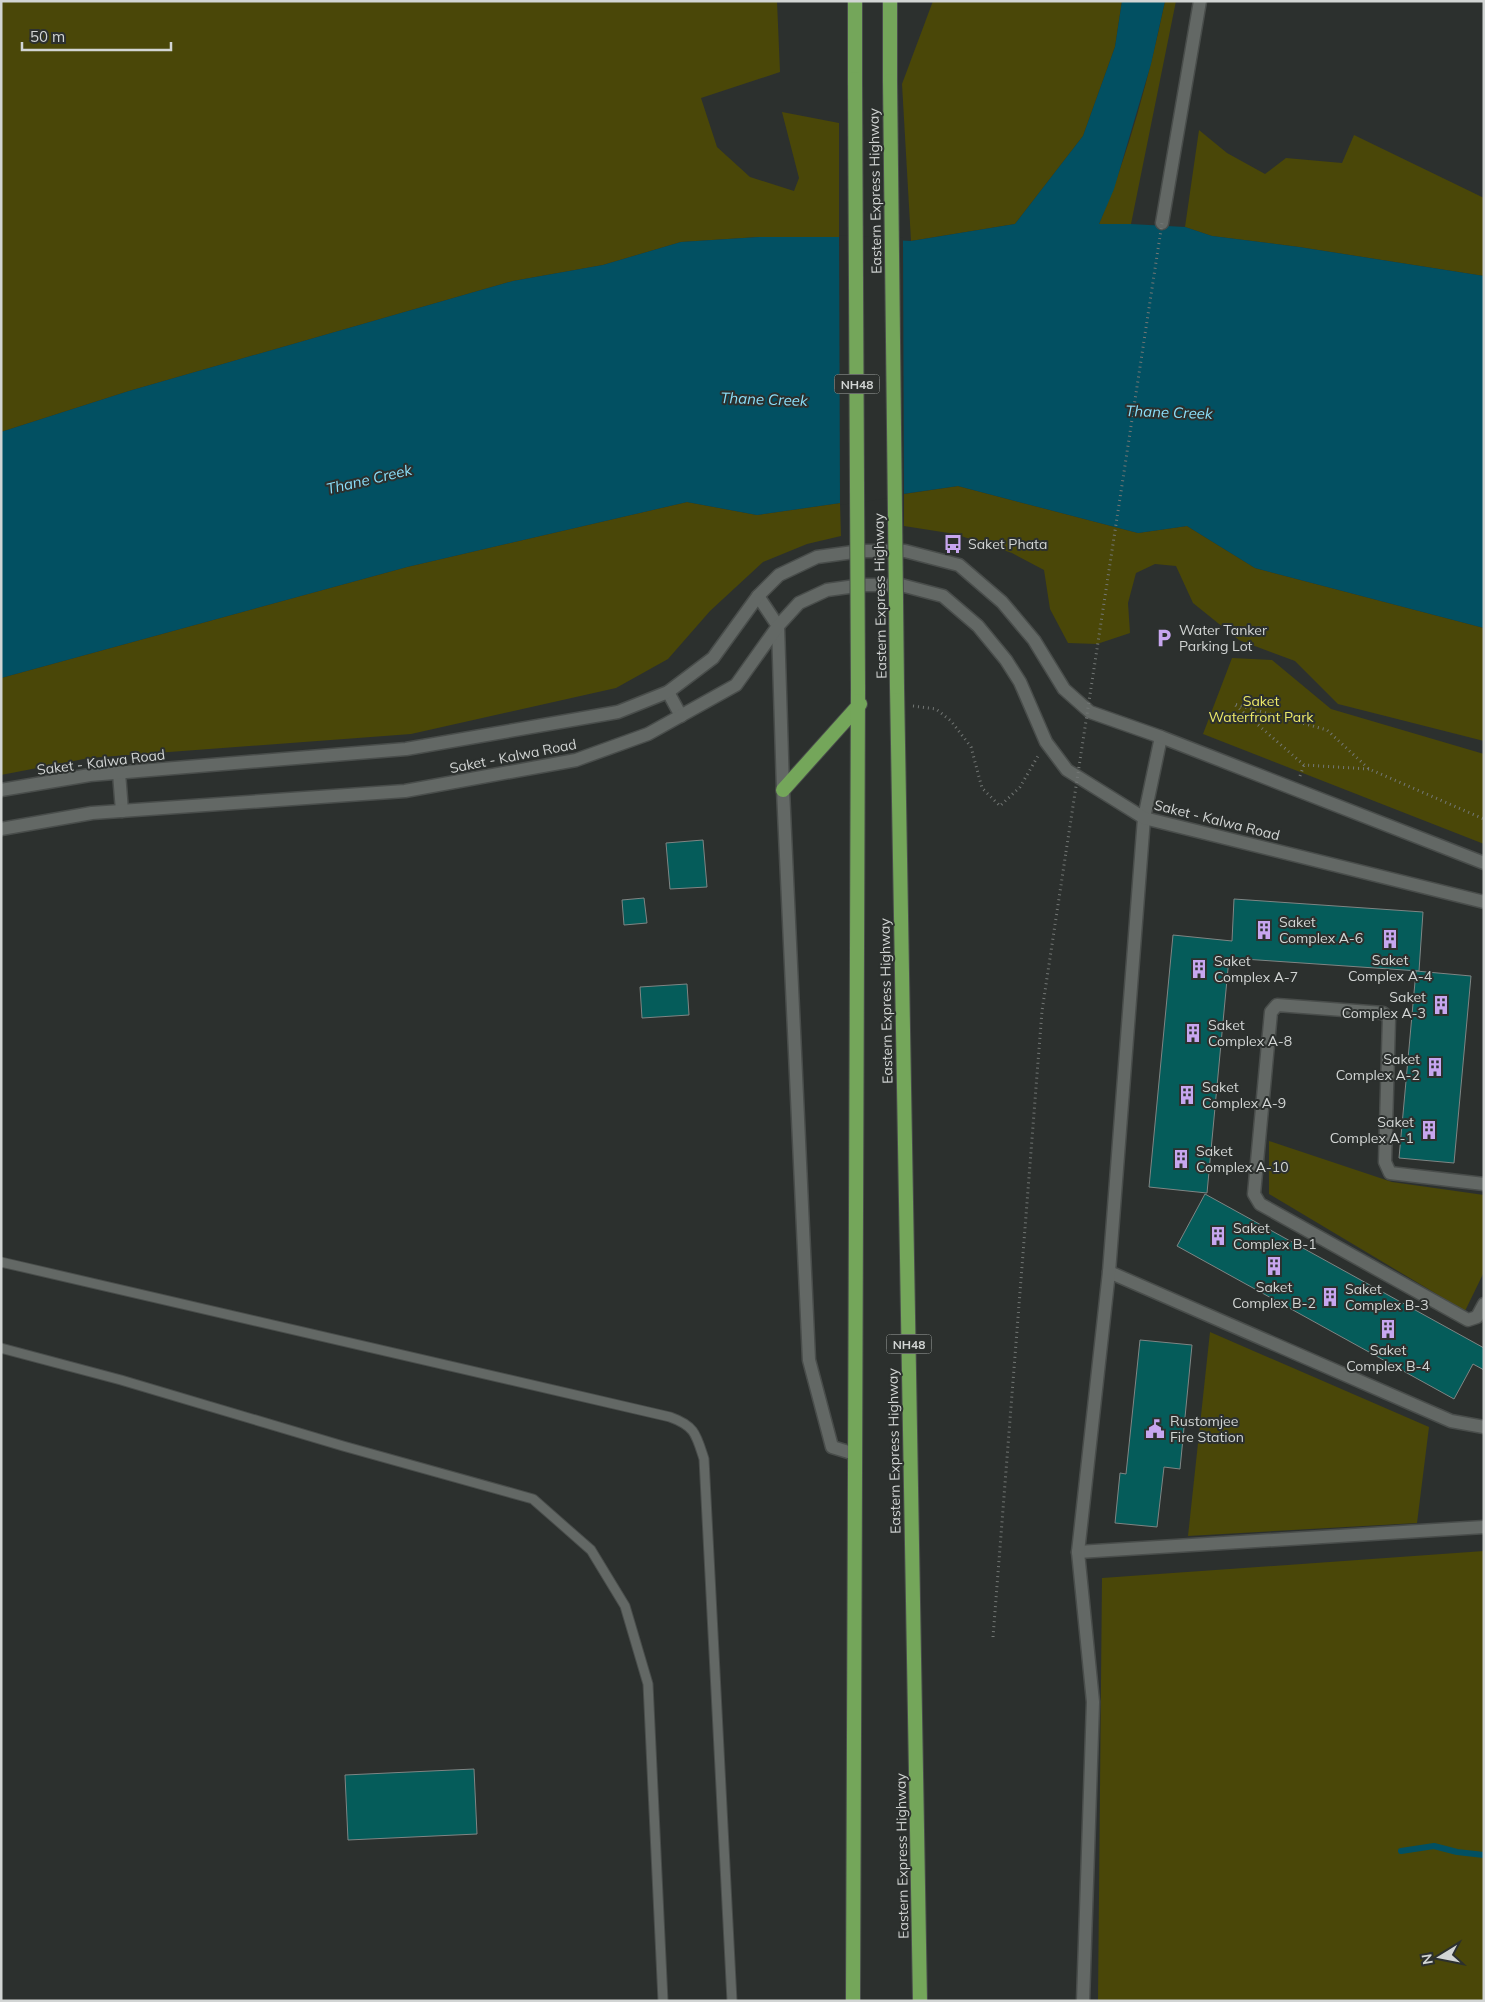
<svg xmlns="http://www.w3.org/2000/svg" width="1485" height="2002" viewBox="0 0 1485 2002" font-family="Mulish,sans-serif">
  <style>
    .green { fill: #4a4708 }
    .water { fill: #025062 }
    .pier { fill: #2c302e }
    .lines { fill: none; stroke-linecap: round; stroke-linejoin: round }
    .stream { stroke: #025062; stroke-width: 6 }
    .building { fill: #055c5a; stroke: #7f8584 }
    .service-casing { stroke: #494d4b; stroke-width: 11 }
    .minor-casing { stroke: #494d4b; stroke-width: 15 }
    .tertiary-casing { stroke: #494d4b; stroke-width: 15 }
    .secondary-casing { stroke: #494d4b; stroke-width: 15 }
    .trunk-casing { stroke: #494d4b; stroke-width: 16 }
    .path { stroke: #737775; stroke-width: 3; stroke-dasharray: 1 4; stroke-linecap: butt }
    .service { stroke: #636865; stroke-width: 9 }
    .minor { stroke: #636865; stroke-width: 12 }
    .tertiary { stroke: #636865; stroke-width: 12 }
    .secondary { stroke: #636865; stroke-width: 12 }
    .trunk { stroke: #74a65a; stroke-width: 14 }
    .trunk-bridge-casing { stroke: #494d4b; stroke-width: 16; stroke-linecap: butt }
    .path-bridge { stroke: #737775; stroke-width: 3; stroke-dasharray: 1 4; stroke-linecap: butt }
    .trunk-bridge { stroke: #74a65a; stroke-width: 14 }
    .labels { text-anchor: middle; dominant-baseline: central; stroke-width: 4; stroke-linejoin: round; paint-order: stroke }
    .shield { fill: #2c302e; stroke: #a0a4a2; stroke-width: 1 }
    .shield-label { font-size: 12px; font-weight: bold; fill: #d2d5d4 }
    .street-label { font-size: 14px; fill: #d2d5d4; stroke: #2c302e }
    .poi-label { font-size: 14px; fill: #d2d5d4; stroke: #2c302e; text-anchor: start }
    .park-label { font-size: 14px; fill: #ede968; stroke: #2c302e }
    .water-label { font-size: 15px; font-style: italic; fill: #8bdffa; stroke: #2c302e }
  </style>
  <rect width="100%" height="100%" fill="#2c302e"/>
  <g class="green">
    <polygon points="1,1 777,1 780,72 701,98 717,147 750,177 794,191 799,178 782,112 839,123 839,237 759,237 681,242 603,265 513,281 129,391 1,432"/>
    <polygon points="933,1 1122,1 1115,47 1083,136 1015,224 911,241 902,84"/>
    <path d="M1165,1h11l-45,223h-32c30,-71 50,-147 66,-223z"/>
    <polygon points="1199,130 1227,153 1265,174 1286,158 1342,163 1354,135 1484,198 1484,276 1299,247 1212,236 1185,227"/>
    <polygon points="958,486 1138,533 1187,526 1255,568 1484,628 1484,741 1338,704 1295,661 1239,640 1193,603 1176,566 1155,564 1136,573 1128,603 1130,633 1097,644 1068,643 1050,609 1044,570 1012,553 955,534 904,526 904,494"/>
    <polygon points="687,502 757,515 840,503 841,536 807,544 763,562 710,611 668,659 616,688 411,734 89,758 1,775 1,678 407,567"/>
    <polygon points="1232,658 1272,660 1331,709 1484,754 1484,844 1203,734"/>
    <polygon points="1269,1141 1392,1182 1484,1195 1484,1272 1465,1311 1269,1194"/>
    <polygon points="1210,1332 1429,1427 1417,1523 1188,1536"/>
    <polygon points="1484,1551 1484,2001 1098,2001 1102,1578"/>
  </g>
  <polygon class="water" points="1122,1 1165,1 1151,64 1114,189 1099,224 1131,224 1185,227 1212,236 1299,247 1484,276 1484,628 1255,568 1187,526 1138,533 958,486 757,515 687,502 407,567 1,678 1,432 129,391 513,281 603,265 681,242 759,237 839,237 911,241 1015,224 1083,136 1115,47"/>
  <polygon class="pier" points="839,235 903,238 904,496 840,505"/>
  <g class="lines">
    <polyline class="stream" points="1401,1851 1434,1846 1457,1852 1484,1855"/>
  </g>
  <g class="building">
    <polygon points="703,840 707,887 670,889 666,843"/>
    <polygon points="644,898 647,923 624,925 622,900"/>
    <polygon points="1234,899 1423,912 1419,971 1229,958 1207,1193 1149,1187 1173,935 1232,941"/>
    <polygon points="1416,971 1471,976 1454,1163 1399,1158"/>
    <polygon points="687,984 689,1015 642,1018 640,987"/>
    <polygon points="1205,1194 1484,1348 1484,1370 1473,1364 1454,1399 1177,1246"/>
    <polygon points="1140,1340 1192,1345 1180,1469 1164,1467 1157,1527 1115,1523 1120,1473 1126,1474"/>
    <polygon points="474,1769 477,1834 348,1840 345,1775"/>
  </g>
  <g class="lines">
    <g class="service-casing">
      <g id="service">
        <path d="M1,1262l669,155c25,9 26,17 34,42l28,542"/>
        <polyline points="1,1348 121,1380 343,1446 533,1499 591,1550 625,1606 648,1684 663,2001"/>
      </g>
    </g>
    <g class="minor-casing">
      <g id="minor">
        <polyline points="1162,223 1200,1"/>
        <polyline points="1484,1184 1390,1173 1385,1162 1389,1018 1383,1013 1277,1005 1271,1012 1254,1194 1260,1204 1468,1320 1477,1317 1484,1304"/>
        <polyline points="1109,1272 1451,1421 1484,1427"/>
        <polyline points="1078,1552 1484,1527"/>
        <polyline points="1083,2001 1093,1702 1078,1552 1109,1272 1144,818 1161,737"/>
      </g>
    </g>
    <g class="tertiary-casing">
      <polyline id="tertiary" points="758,596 778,626 783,790 809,1360 832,1447 855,1454"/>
    </g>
    <g class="secondary-casing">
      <g id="secondary">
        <polyline points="668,692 681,716"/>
        <polyline points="119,773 122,811"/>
        <polyline points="1,790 90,775 406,749 618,712 668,692 713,658 758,596 779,575 817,557 861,551 905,551 959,565 1002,602 1034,640 1064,689 1090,712 1161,737 1484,863"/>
        <polyline points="1,829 92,813 405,791 576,760 648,734 736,685 778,626 799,603 827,590 863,585 901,585 943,596 978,626 1006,660 1020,682 1046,742 1067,770 1144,818 1484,902"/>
      </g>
    </g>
    <g class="trunk-casing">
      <g id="trunk">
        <polyline points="855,79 855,1"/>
        <polyline points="890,81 890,1"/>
        <polyline points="897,687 920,2001"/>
        <polyline points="783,790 860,704"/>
        <polyline points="853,2001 858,688"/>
      </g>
    </g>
    <g class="path">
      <polyline points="913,706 936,709 951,721 971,747 982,788 1000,806 1020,787 1038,756"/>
      <polyline points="1369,769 1304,765 1234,704 1327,730 1369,769 1484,819"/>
      <polyline points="1300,776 1304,765"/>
      <polyline points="993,1637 1042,1011 1066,852"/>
    </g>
    <use href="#service" class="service"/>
    <use href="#minor" class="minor"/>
    <use href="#tertiary" class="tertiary"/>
    <use href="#secondary" class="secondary"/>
    <use href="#trunk" class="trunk"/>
    <g class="trunk-bridge-casing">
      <g id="trunk-bridge">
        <polyline points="855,79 858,688"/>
        <polyline points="890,81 897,687"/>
      </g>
    </g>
    <polyline class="path-bridge" points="1066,852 1162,223"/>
    <use href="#trunk-bridge" class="trunk-bridge"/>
  </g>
  <defs>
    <g id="bus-bare" transform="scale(1.5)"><path d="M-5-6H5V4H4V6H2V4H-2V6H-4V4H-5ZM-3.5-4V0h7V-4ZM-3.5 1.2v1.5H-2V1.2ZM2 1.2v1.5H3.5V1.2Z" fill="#c7a6ef" stroke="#2c302e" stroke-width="2.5" paint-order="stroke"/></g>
    <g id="parking-bare" transform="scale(1.5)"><path d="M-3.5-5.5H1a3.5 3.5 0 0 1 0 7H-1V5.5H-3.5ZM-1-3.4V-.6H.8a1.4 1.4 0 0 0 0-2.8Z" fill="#c7a6ef" stroke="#2c302e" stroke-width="2.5" paint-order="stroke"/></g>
    <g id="building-bare" transform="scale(1.5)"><path d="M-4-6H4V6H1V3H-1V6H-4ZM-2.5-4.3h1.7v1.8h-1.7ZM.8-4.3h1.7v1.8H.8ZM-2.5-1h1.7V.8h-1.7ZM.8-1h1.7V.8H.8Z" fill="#c7a6ef" stroke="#2c302e" stroke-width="2.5" paint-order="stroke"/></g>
    <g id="civic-bare" transform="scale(1.5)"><path d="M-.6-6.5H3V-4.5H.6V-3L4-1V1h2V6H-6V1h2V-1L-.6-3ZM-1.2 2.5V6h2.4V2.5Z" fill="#c7a6ef" stroke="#2c302e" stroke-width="2.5" paint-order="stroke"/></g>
  </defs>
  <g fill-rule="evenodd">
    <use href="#bus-bare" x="953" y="544"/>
    <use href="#parking-bare" x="1164" y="638"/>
    <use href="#building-bare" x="1264" y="930"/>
    <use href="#building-bare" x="1390" y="939"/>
    <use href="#building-bare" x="1199" y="969"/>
    <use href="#building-bare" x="1441" y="1005"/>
    <use href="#building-bare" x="1193" y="1033"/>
    <use href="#building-bare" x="1435" y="1067"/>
    <use href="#building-bare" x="1187" y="1095"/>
    <use href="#building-bare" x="1429" y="1130"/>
    <use href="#building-bare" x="1181" y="1159"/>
    <use href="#building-bare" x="1218" y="1236"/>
    <use href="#building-bare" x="1274" y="1266"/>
    <use href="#building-bare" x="1330" y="1297"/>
    <use href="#building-bare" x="1388" y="1329"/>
    <use href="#civic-bare" x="1155" y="1429"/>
  </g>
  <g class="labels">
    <g class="shield">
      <rect x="834.5" y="374.5" width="45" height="19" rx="4"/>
      <rect x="886.5" y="1334.5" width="45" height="19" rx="4"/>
    </g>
    <g class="shield-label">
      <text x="857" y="384">NH48</text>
      <text x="909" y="1344">NH48</text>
    </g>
    <g class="street-label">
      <text transform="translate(875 191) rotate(-91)">Eastern Express Highway</text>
      <text transform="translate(880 596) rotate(-91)">Eastern Express Highway</text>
      <text transform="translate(513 756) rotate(-11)">Saket - Kalwa Road</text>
      <text transform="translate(101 762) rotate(-7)">Saket - Kalwa Road</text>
      <text transform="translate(1217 820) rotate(14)">Saket - Kalwa Road</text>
      <text transform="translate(886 1001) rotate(-91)">Eastern Express Highway</text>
      <text transform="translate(894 1451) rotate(-91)">Eastern Express Highway</text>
      <text transform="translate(902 1856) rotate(-91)">Eastern Express Highway</text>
    </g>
    <g class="poi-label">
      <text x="968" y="544">Saket Phata</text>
      <text x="1179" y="630">Water Tanker<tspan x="1179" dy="16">Parking Lot</tspan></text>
      <text x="1279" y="922">Saket<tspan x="1279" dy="16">Complex A-6</tspan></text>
      <text x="1390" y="960" text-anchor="middle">Saket<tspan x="1390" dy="16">Complex A-4</tspan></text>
      <text x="1214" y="961">Saket<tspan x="1214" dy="16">Complex A-7</tspan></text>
      <text x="1426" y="997" text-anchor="end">Saket<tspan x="1426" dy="16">Complex A-3</tspan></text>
      <text x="1208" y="1025">Saket<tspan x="1208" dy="16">Complex A-8</tspan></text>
      <text x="1420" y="1059" text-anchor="end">Saket<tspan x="1420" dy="16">Complex A-2</tspan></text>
      <text x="1202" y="1087">Saket<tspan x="1202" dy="16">Complex A-9</tspan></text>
      <text x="1414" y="1122" text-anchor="end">Saket<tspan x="1414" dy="16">Complex A-1</tspan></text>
      <text x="1196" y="1151">Saket<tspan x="1196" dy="16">Complex A-10</tspan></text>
      <text x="1233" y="1228">Saket<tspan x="1233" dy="16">Complex B-1</tspan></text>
      <text x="1274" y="1287" text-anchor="middle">Saket<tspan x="1274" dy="16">Complex B-2</tspan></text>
      <text x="1345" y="1289">Saket<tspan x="1345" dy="16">Complex B-3</tspan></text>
      <text x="1388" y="1350" text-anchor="middle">Saket<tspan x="1388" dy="16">Complex B-4</tspan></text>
      <text x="1170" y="1421">Rustomjee<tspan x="1170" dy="16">Fire Station</tspan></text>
    </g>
    <g class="park-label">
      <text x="1261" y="701">Saket<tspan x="1261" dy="16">Waterfront Park</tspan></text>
    </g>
    <g class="water-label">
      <text transform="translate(764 399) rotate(2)">Thane Creek</text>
      <text transform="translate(1169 412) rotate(2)">Thane Creek</text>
      <text transform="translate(369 479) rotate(-13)">Thane Creek</text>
    </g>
  </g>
  <rect width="1485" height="2002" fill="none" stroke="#d2d5d4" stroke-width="5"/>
  <g transform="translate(1440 1957) rotate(260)" stroke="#2c302e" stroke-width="4" paint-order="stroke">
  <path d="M0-4L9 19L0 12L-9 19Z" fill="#d2d5d4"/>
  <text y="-8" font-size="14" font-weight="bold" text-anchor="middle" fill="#d2d5d4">N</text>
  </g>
  <path d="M22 42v8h149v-8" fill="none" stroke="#d2d5d4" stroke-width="2.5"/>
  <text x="30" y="42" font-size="15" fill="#d2d5d4" stroke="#2c302e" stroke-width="4" paint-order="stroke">50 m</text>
</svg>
